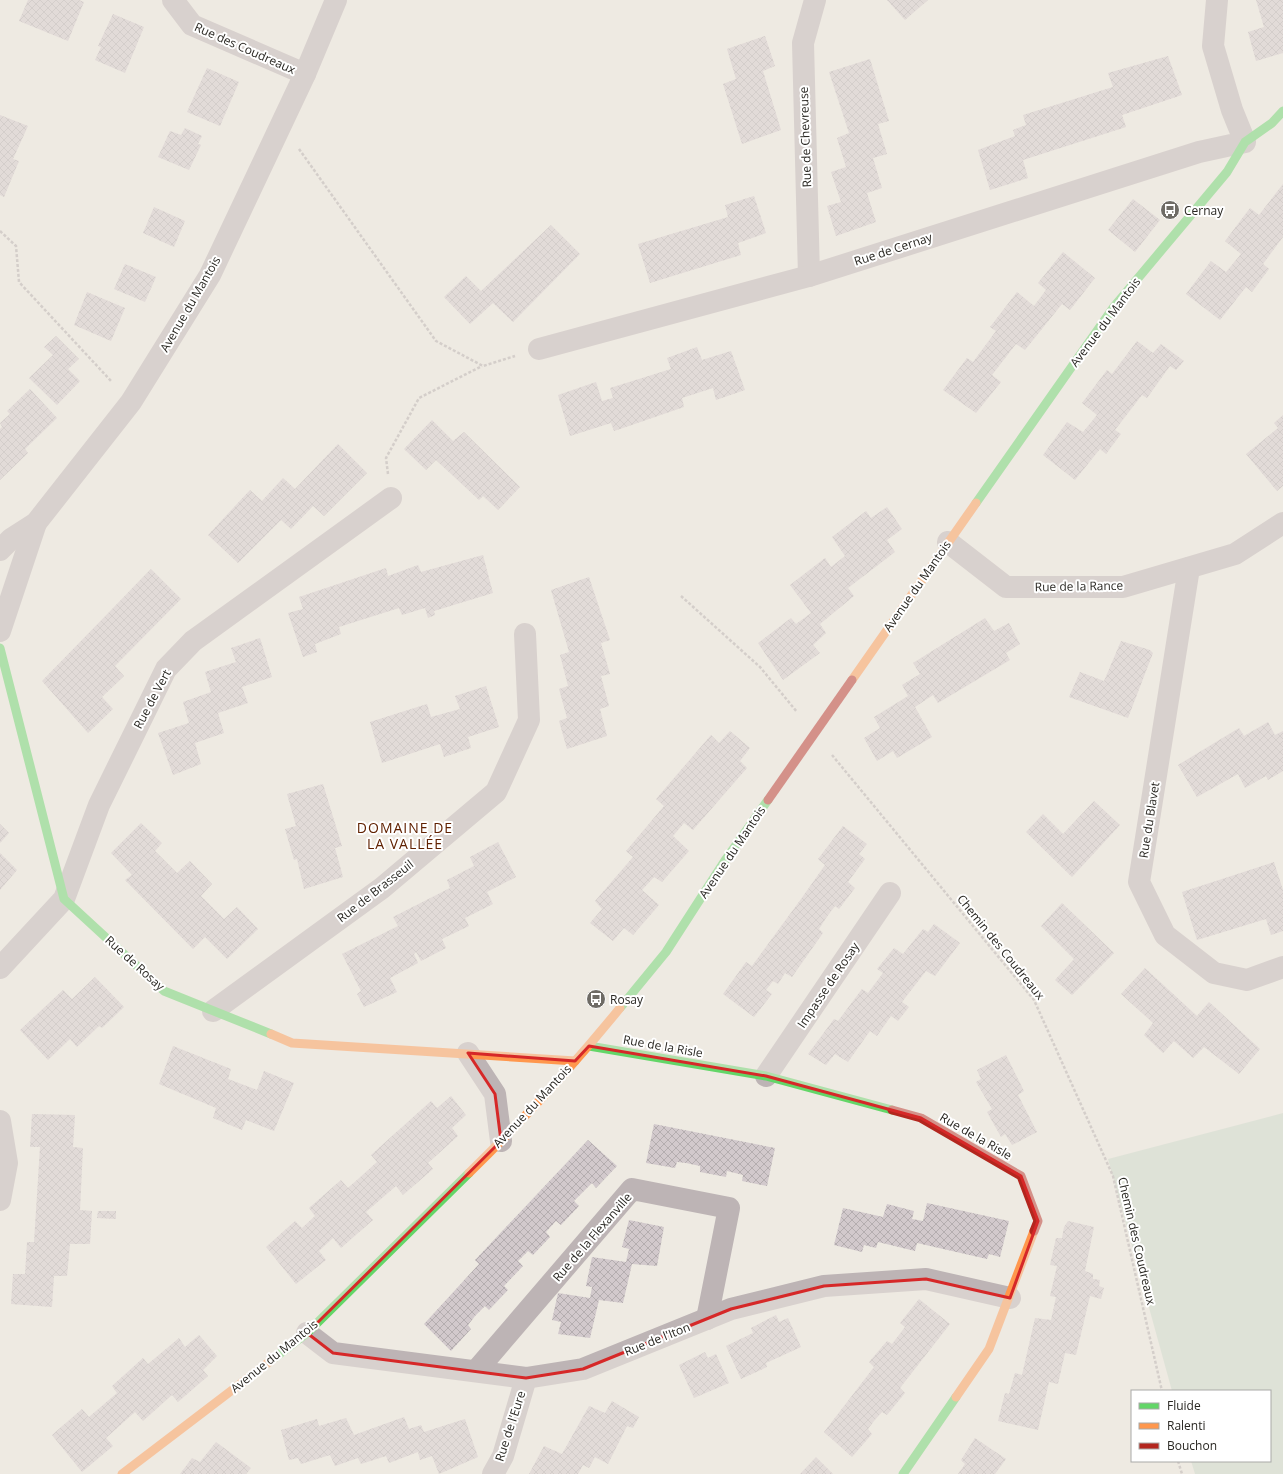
<svg xmlns="http://www.w3.org/2000/svg" width="1283" height="1474" viewBox="0 0 1283 1474" font-family="'Open Sans',sans-serif">
  <style>
    .grass { fill: #cbdacb }
    .building { fill: url(#building-cross-hatch) }
    .lines { fill: none; stroke-linecap: round; stroke-linejoin: round }
    .path { stroke: #b3aead; stroke-width: 2.5; stroke-dasharray: 3 2; stroke-linecap: butt }
    .street { stroke: #bdb4b5; stroke-width: 22 }
    .fast { stroke: #63d668; stroke-width: 9 }
    .slow { stroke: #ff974d; stroke-width: 9 }
    .jam { stroke: #b3261e; stroke-width: 9 }
    .marked { fill: none; stroke: #d62828; stroke-width: 3; stroke-linejoin: round }
    .labels { text-anchor: middle; dominant-baseline: central; stroke-width: 4; stroke-linejoin: round; paint-order: stroke }
    .street-label { font-size: 12px; fill: #292722; stroke: #fff }
    .poi-label { font-size: 12px; fill: #292722; stroke: #fff; text-anchor: start }
    .quarter-label { font-size: 14px; letter-spacing: 1px; fill: #602101; stroke: #fff }
  </style>
  <defs>
    <pattern id="building-cross-hatch" width="8" height="8" patternUnits="userSpaceOnUse"><rect width="8" height="8" fill="#d2c9cc"/><path d="M0 0l8 8M0 8l8-8" fill="none" stroke="#b4adaf"/></pattern>
  </defs>
  <rect width="100%" height="100%" fill="#eeeae2"/>
  <polygon class="grass" points="1283,1113 1283,1474 1195,1474 1191,1461 1270,1461 1270,1391 1172,1391 1108,1159"/>
  <g class="building">
    <polygon points="28,0 79,0 84,2 68,41 19,21"/>
    <polygon points="887,0 928,0 905,20"/>
    <polygon points="1256,0 1283,0 1283,53 1256,61 1248,32 1264,27"/>
    <polygon points="113,14 144,27 125,73 95,60 101,47 98,46"/>
    <polygon points="765,36 775,66 763,71 781,130 742,144 723,84 736,79 727,49"/>
    <polygon points="1168,56 1182,95 1122,115 1126,127 1023,160 1028,178 990,190 978,150 1015,136 1013,130 1026,125 1023,115 1113,87 1108,73"/>
    <polygon points="870,59 889,121 878,124 887,154 873,158 882,188 867,193 876,222 836,236 827,206 841,202 831,172 846,167 837,138 849,133 829,72"/>
    <polygon points="207,68 239,82 220,126 187,112"/>
    <polygon points="0,115 28,126 13,159 19,161 4,197 0,195"/>
    <polygon points="185,128 202,136 198,144 201,145 189,170 158,157 170,131 181,135"/>
    <polygon points="1283,184 1283,237 1263,264 1269,269 1252,292 1246,287 1220,320 1186,294 1211,261 1226,272 1241,254 1225,241 1250,208 1259,215"/>
    <polygon points="754,196 766,233 738,243 741,255 650,283 638,244 728,217 725,205"/>
    <polygon points="1133,199 1160,220 1135,252 1108,230"/>
    <polygon points="154,207 185,221 174,247 143,233"/>
    <polygon points="551,225 580,254 513,322 493,303 470,324 444,297 466,276 481,291"/>
    <polygon points="1063,252 1095,278 1070,310 1062,304 1025,350 1016,344 992,375 1001,382 976,413 943,390 967,358 973,362 996,331 990,327 1017,292 1034,306 1046,290 1038,283"/>
    <polygon points="125,264 156,277 145,302 114,289"/>
    <polygon points="87,292 125,308 111,341 74,325"/>
    <polygon points="56,336 79,359 68,369 80,381 57,405 29,378 53,355 44,347"/>
    <polygon points="1137,341 1153,353 1161,344 1184,361 1176,370 1170,366 1147,398 1142,395 1115,430 1121,434 1106,454 1100,449 1075,480 1043,455 1067,422 1083,432 1097,415 1082,403 1107,370 1112,374"/>
    <polygon points="697,347 702,360 731,351 745,390 716,400 713,388 682,398 684,407 623,428 614,431 611,423 570,436 558,395 596,382 602,401 613,398 610,388 671,369 667,358"/>
    <polygon points="30,389 57,418 25,449 28,453 0,480 0,429 2,427 0,423 10,414 7,411"/>
    <polygon points="1283,415 1283,486 1277,491 1246,454 1278,428 1274,423"/>
    <polygon points="432,420 453,441 464,432 520,487 498,510 483,496 479,500 436,460 426,470 404,449"/>
    <polygon points="338,444 367,473 324,516 313,506 291,529 281,520 238,563 208,535 250,490 262,501 283,478 295,489"/>
    <polygon points="887,507 902,529 887,540 895,552 848,588 854,596 820,624 826,633 813,645 820,653 783,680 758,643 791,618 796,624 811,613 790,585 825,558 831,567 845,556 832,537 866,511 871,518"/>
    <polygon points="483,555 493,593 434,611 435,615 428,618 425,608 402,615 399,608 339,627 341,634 315,644 317,652 303,657 288,613 303,609 299,597 386,568 388,576 418,565 421,572"/>
    <polygon points="151,569 181,599 115,666 124,676 102,697 113,709 88,733 42,681"/>
    <polygon points="589,577 610,640 601,643 610,674 601,676 609,706 600,709 607,736 567,749 559,721 567,718 559,689 568,686 560,655 569,652 551,590"/>
    <polygon points="985,618 994,631 1009,623 1020,644 1006,653 1010,660 938,703 933,695 915,707 932,737 897,758 893,751 877,761 864,738 880,728 874,717 908,696 902,685 920,674 913,663"/>
    <polygon points="260,638 272,677 242,687 248,703 218,713 224,733 195,743 201,764 173,775 158,733 189,723 183,702 211,692 205,672 236,662 231,648"/>
    <polygon points="1121,641 1150,650 1153,653 1128,718 1069,697 1080,672 1104,681"/>
    <polygon points="486,686 499,727 468,737 471,748 444,757 440,744 382,763 370,722 427,704 431,717 460,709 455,696"/>
    <polygon points="1268,722 1275,735 1283,731 1283,771 1268,780 1266,776 1245,788 1238,774 1197,797 1178,765 1239,728 1244,736"/>
    <polygon points="730,731 750,748 740,761 747,768 693,830 684,823 673,836 689,851 662,882 654,877 642,890 659,905 633,935 624,928 613,941 590,923 602,909 595,901 633,857 626,851 664,806 656,799 711,735 719,743"/>
    <polygon points="323,784 342,846 335,848 343,877 304,889 297,859 294,860 285,829 296,826 287,794"/>
    <polygon points="1094,801 1120,825 1072,877 1026,832 1043,814 1063,834"/>
    <polygon points="141,823 162,843 155,851 177,873 190,861 212,884 201,896 224,919 237,907 258,929 227,959 205,937 193,949 125,880 132,875 111,853"/>
    <polygon points="0,824 9,833 0,843"/>
    <polygon points="843,826 867,844 859,854 865,859 848,882 855,888 839,909 835,906 826,918 819,929 823,933 792,977 785,973 778,984 773,981 766,990 772,994 754,1017 723,994 746,962 752,966 801,899 825,865 818,859"/>
    <polygon points="498,842 516,877 487,892 493,904 465,918 469,926 442,939 446,948 421,961 416,952 414,954 418,963 390,978 397,992 364,1007 357,994 361,991 342,954 398,926 393,917 450,888 447,880 474,866 470,857"/>
    <polygon points="0,853 17,870 0,890"/>
    <polygon points="1274,862 1283,890 1283,931 1271,935 1266,919 1197,940 1182,892"/>
    <polygon points="1062,903 1114,953 1072,995 1055,980 1074,959 1041,926"/>
    <polygon points="934,924 960,943 935,976 926,971 902,1002 909,1007 898,1021 891,1016 877,1036 870,1031 848,1062 835,1054 826,1065 808,1054 834,1019 838,1021 862,989 868,993 883,973 877,969 894,948 903,954 923,929 928,932"/>
    <polygon points="1145,968 1197,1016 1209,1002 1260,1049 1239,1074 1204,1047 1193,1058 1174,1041 1163,1053 1144,1035 1153,1023 1121,994"/>
    <polygon points="95,977 124,1007 102,1028 99,1026 77,1047 70,1039 48,1060 20,1030 63,990 72,999"/>
    <polygon points="173,1046 231,1069 228,1079 257,1090 264,1071 294,1083 274,1131 246,1120 242,1130 213,1118 216,1108 159,1084"/>
    <polygon points="1006,1055 1024,1091 1018,1095 1037,1132 1012,1145 1005,1134 1001,1137 987,1112 992,1109 976,1082 981,1079 977,1070"/>
    <polygon points="451,1096 466,1115 452,1128 458,1136 428,1163 433,1169 403,1195 396,1186 366,1212 373,1220 341,1248 333,1238 319,1251 326,1260 296,1284 266,1247 295,1221 302,1228 315,1216 309,1208 341,1180 348,1188 377,1162 371,1155 431,1101 437,1108"/>
    <polygon points="32,1114 75,1115 73,1147 83,1148 80,1210 92,1211 90,1244 70,1244 67,1276 54,1276 52,1307 11,1304 13,1274 25,1274 27,1242 34,1242 40,1147 30,1147"/>
    <polygon points="654,1124 775,1148 767,1186 742,1181 743,1175 727,1171 726,1177 700,1172 700,1166 686,1163 677,1162 675,1168 646,1163"/>
    <polygon points="588,1140 617,1166 596,1188 592,1183 574,1201 579,1206 561,1225 556,1221 546,1232 550,1237 533,1255 528,1251 518,1261 523,1266 504,1286 508,1290 489,1310 485,1306 475,1316 468,1325 471,1329 451,1351 424,1324 479,1264 475,1260"/>
    <polygon points="927,1203 1009,1221 1000,1257 989,1254 987,1259 917,1243 915,1251 878,1242 876,1248 864,1245 862,1252 834,1245 843,1208 883,1217 887,1204 914,1211 912,1219 923,1221"/>
    <polygon points="98,1211 116,1211 116,1219 97,1218"/>
    <polygon points="629,1220 664,1227 657,1266 632,1264 623,1303 599,1300 590,1338 558,1334 561,1322 552,1320 558,1293 590,1298 592,1287 586,1286 592,1257 626,1262 629,1249 622,1247"/>
    <polygon points="1068,1221 1094,1227 1085,1271 1093,1274 1093,1279 1100,1280 1099,1286 1104,1288 1101,1299 1090,1296 1076,1355 1065,1353 1058,1384 1049,1382 1038,1430 998,1421 1005,1393 1009,1394 1015,1373 1022,1375 1035,1318 1051,1320 1056,1297 1050,1296 1057,1266 1050,1265 1056,1238 1062,1238 1064,1227"/>
    <polygon points="919,1299 950,1324 900,1388 905,1393 887,1415 882,1412 874,1421 868,1429 872,1434 852,1457 824,1432 874,1367 869,1362 887,1341 892,1344 905,1327 900,1323"/>
    <polygon points="776,1315 779,1322 788,1318 801,1347 766,1363 767,1367 741,1379 726,1346 753,1333 751,1328"/>
    <polygon points="199,1335 217,1356 203,1370 208,1376 178,1402 172,1395 143,1421 135,1412 106,1438 113,1446 82,1472 52,1435 82,1409 89,1417 117,1393 112,1386 143,1358 148,1364 179,1338 185,1347"/>
    <polygon points="705,1352 708,1358 716,1354 729,1383 694,1398 679,1365"/>
    <polygon points="612,1401 639,1417 633,1428 627,1426 608,1464 595,1457 589,1468 583,1465 578,1474 529,1474 544,1446 562,1454 589,1406 605,1413"/>
    <polygon points="404,1417 409,1429 421,1425 424,1432 465,1419 478,1457 439,1474 432,1456 420,1460 418,1452 389,1463 386,1456 361,1464 358,1458 335,1466 330,1455 301,1464 298,1458 289,1460 281,1430 317,1419 319,1426 346,1418 354,1435"/>
    <polygon points="975,1438 1006,1459 995,1474 958,1474 965,1464 961,1460"/>
    <polygon points="216,1442 251,1468 246,1474 180,1474 192,1458 200,1462"/>
    <polygon points="816,1457 833,1474 800,1474"/>
  </g>
  <g class="lines">
    <g class="path">
      <polyline points="299,149 436,341 483,366 515,356"/>
      <polyline points="0,231 16,246 19,282 112,382"/>
      <polyline points="388,474 386,458 419,398 482,366"/>
      <polyline points="681,596 760,667 797,712"/>
      <polyline points="832,755 1034,1000 1113,1176 1162,1391"/>
      <polyline points="1178,1461 1182,1474"/>
    </g>
    <g class="street">
      <polyline points="173,0 192,25 305,74"/>
      <polyline points="809,276 803,43 815,0"/>
      <polyline points="539,349 809,276 1199,152 1245,142 1232,110 1213,46 1217,0"/>
      <polyline points="948,542 1006,587 1123,587 1235,554 1283,523"/>
      <polyline points="0,550 11,539 36,523 131,402 210,275 305,74 336,0"/>
      <polyline points="1189,568 1139,882 1165,935 1214,973 1247,980 1283,967"/>
      <polyline points="0,631 36,523"/>
      <polyline points="0,968 64,899 99,805 166,669 193,641 391,498"/>
      <polyline points="213,1011 382,888 496,792 529,720 525,634"/>
      <polyline points="468,1053 495,1094 501,1141"/>
      <polyline points="766,1076 890,893"/>
      <polyline points="0,1121 7,1163 0,1200"/>
      <polyline points="307,1333 333,1353 526,1378 583,1369 731,1309 824,1286 926,1279 1010,1298"/>
      <polyline points="476,1371 632,1189 729,1208 707,1319"/>
      <polyline points="493,1474 503,1456 526,1378"/>
    </g>
    <g class="fast">
      <polyline points="976,503 1113,308 1227,172 1245,142 1272,123 1283,111"/>
      <polyline points="0,648 64,899 164,991 271,1034"/>
      <polyline points="620,1008 666,952 726,859 768,800"/>
      <polyline points="589,1046 766,1076 892,1110"/>
      <polyline points="273,1359 307,1333 469,1173"/>
      <polyline points="903,1474 956,1397"/>
    </g>
    <g class="slow">
      <polyline points="852,680 976,503"/>
      <polyline points="271,1034 292,1043 575,1061"/>
      <path d="M469,1173c53,-52 104,-107 151,-165"/>
      <polyline points="956,1397 989,1349 1034,1231"/>
      <polyline points="122,1474 273,1359"/>
    </g>
    <g class="jam">
      <polyline points="768,800 852,680"/>
      <polyline points="892,1110 921,1118 1021,1176 1038,1221 1034,1231"/>
    </g>
  </g>
  <path d="M0 0H1283V1474H0ZM589,1046l177,30 155,42 100,58 17,45 -28,77 -84,-19 -102,7 -93,23 -148,60 -57,9 -193,-25 -26,-20 194,-192 -6,-47 -27,-41 107,8z" fill="#eeeae2" fill-opacity=".55" fill-rule="evenodd"/>
  <path class="marked" d="M589,1046l177,30 155,42 100,58 17,45 -28,77 -84,-19 -102,7 -93,23 -148,60 -57,9 -193,-25 -26,-20 194,-192 -6,-47 -27,-41 107,8z"/>
  <defs>
    <g id="bus-disc" transform="scale(1)"><circle r="9.5" fill="#6e6b65" stroke="#fff"/><path d="M-5-6H5V4H4V6H2V4H-2V6H-4V4H-5ZM-3.5-4V0h7V-4ZM-3.5 1.2v1.5H-2V1.2ZM2 1.2v1.5H3.5V1.2Z" fill="#fff"/></g>
  </defs>
  <g fill-rule="evenodd">
    <use href="#bus-disc" x="1170" y="210"/>
    <use href="#bus-disc" x="596" y="999"/>
  </g>
  <g class="labels">
    <g class="street-label">
      <text transform="translate(245 48) rotate(24)">Rue des Coudreaux</text>
      <text transform="translate(805 137) rotate(-92)">Rue de Chevreuse</text>
      <text transform="translate(893 249) rotate(-18)">Rue de Cernay</text>
      <text transform="translate(190 304) rotate(-60)">Avenue du Mantois</text>
      <text transform="translate(1105 322) rotate(-53)">Avenue du Mantois</text>
      <text transform="translate(917 586) rotate(-55)">Avenue du Mantois</text>
      <text transform="translate(1079 586) rotate(-1)">Rue de la Rance</text>
      <text transform="translate(152 699) rotate(-62)">Rue de Vert</text>
      <text transform="translate(1149 820) rotate(-81)">Rue du Blavet</text>
      <text transform="translate(732 852) rotate(-56)">Avenue du Mantois</text>
      <text transform="translate(375 891) rotate(-38)">Rue de Brasseuil</text>
      <text transform="translate(1001 947) rotate(51)">Chemin des Coudreaux</text>
      <text transform="translate(135 963) rotate(42)">Rue de Rosay</text>
      <text transform="translate(828 985) rotate(-56)">Impasse de Rosay</text>
      <text transform="translate(663 1046) rotate(10)">Rue de la Risle</text>
      <text transform="translate(532 1106) rotate(-47)">Avenue du Mantois</text>
      <text transform="translate(976 1136) rotate(30)">Rue de la Risle</text>
      <text transform="translate(592 1237) rotate(-49)">Rue de la Flexanville</text>
      <text transform="translate(1137 1241) rotate(77)">Chemin des Coudreaux</text>
      <text transform="translate(657 1339) rotate(-22)">Rue de l'Iton</text>
      <text transform="translate(274 1356) rotate(-39)">Avenue du Mantois</text>
      <text transform="translate(510 1426) rotate(-72)">Rue de l'Eure</text>
    </g>
    <g class="poi-label">
      <text x="1184" y="210">Cernay</text>
      <text x="610" y="999">Rosay</text>
    </g>
    <g class="quarter-label">
      <text x="405" y="827">DOMAINE DE<tspan x="405" dy="16">LA VALLÉE</tspan></text>
    </g>
  </g>
  <rect x="1131" y="1390" width="140" height="72" fill="#ffffff" stroke="#a9a9a7"/>
  <rect x="1139" y="1403" width="20" height="6" fill="#63d668" stroke="#a9a9a7"/>
  <text x="1167" y="1410" font-size="12" fill="#292722">Fluide</text>
  <rect x="1139" y="1423" width="20" height="6" fill="#ff974d" stroke="#a9a9a7"/>
  <text x="1167" y="1430" font-size="12" fill="#292722">Ralenti</text>
  <rect x="1139" y="1443" width="20" height="6" fill="#b3261e" stroke="#a9a9a7"/>
  <text x="1167" y="1450" font-size="12" fill="#292722">Bouchon</text>
</svg>
